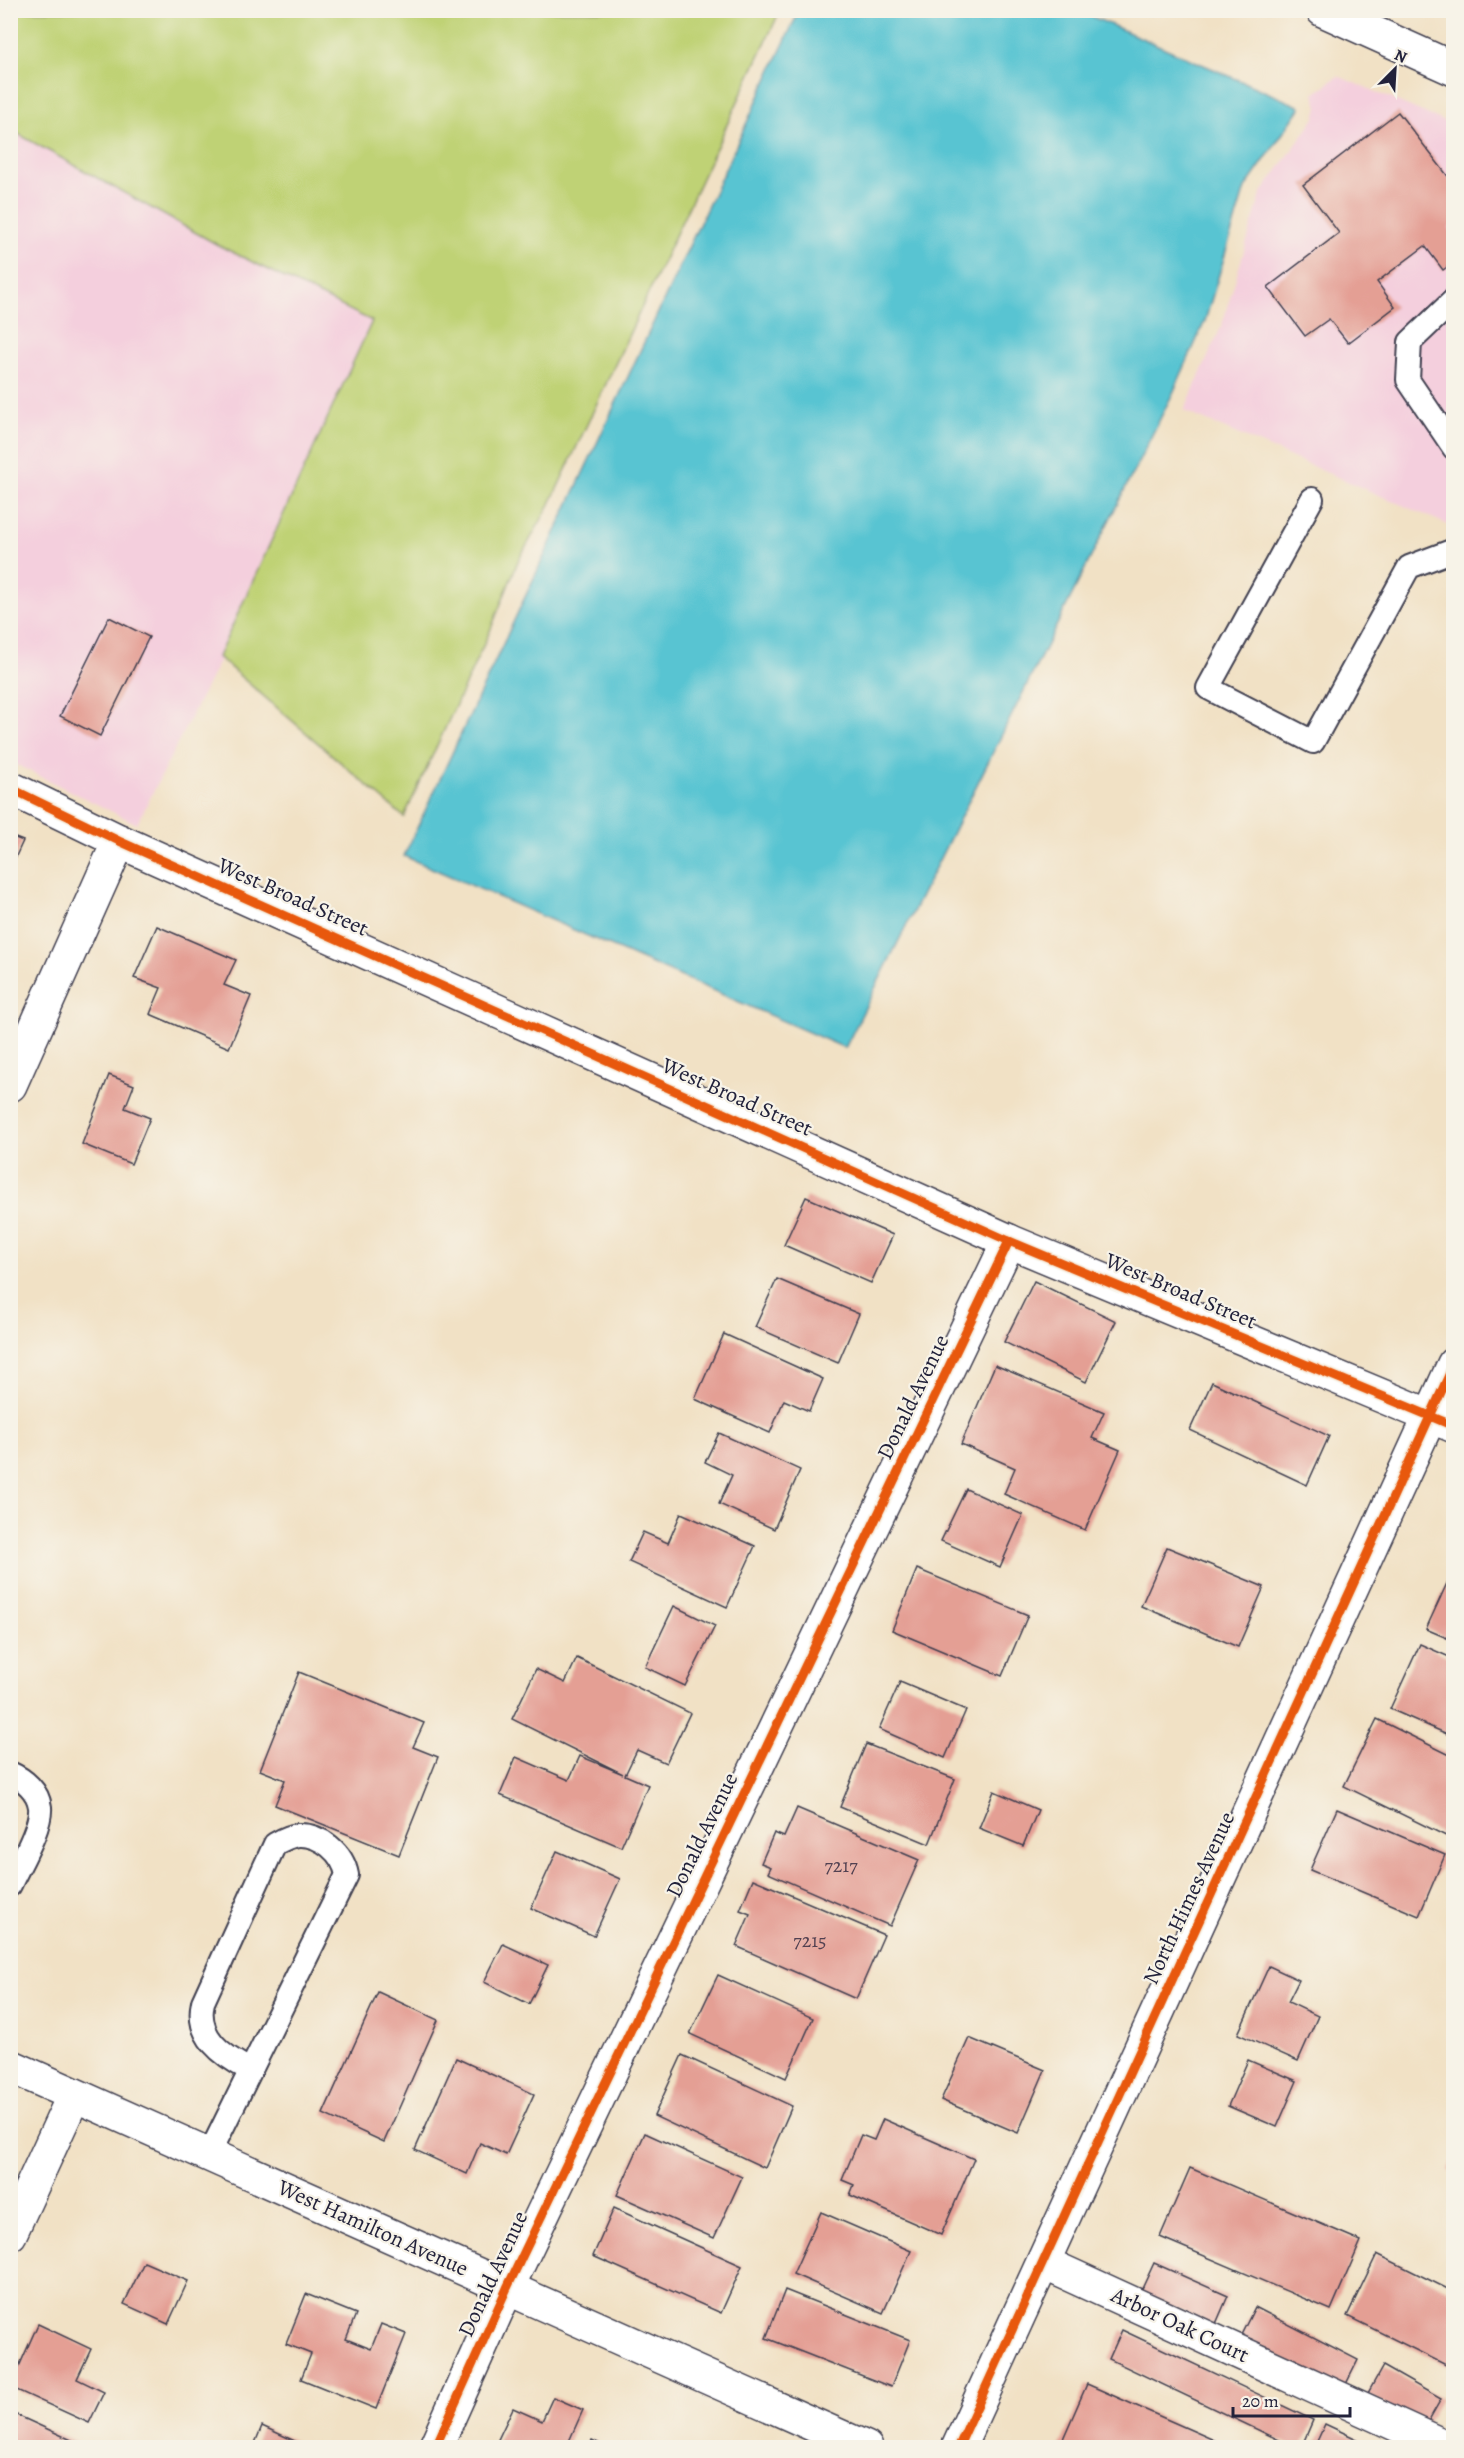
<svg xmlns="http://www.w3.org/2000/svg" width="1464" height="2458" viewBox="0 0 1464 2458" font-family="Alegreya,serif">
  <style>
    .built { fill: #f4cfdd }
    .green { fill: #bfd275; stroke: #707a58; stroke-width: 1.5 }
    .water { fill: #58c4d2; stroke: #3d7386; stroke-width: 1.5 }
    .building { fill: #e49f94 }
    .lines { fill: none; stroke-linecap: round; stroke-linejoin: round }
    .service-casing { stroke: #413f50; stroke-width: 26 }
    .minor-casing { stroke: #413f50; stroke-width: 36 }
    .tertiary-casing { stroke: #413f50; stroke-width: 36 }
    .service { stroke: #fff; stroke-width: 22 }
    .minor { stroke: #fff; stroke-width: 33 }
    .tertiary { stroke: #fff; stroke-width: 33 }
    .cycleway-casing { stroke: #f7f3e8; stroke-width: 13 }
    .cycleway { stroke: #e8590c; stroke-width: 9 }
    .labels { text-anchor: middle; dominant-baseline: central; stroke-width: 4.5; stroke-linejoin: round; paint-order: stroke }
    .number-label { font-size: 20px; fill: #524151 }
    .street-label { font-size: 22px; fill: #22223b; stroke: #f7f3e8 }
  </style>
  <rect width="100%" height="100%" fill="#f7f3e8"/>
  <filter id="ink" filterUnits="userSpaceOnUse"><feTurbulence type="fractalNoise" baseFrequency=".0167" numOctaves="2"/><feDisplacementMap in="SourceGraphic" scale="12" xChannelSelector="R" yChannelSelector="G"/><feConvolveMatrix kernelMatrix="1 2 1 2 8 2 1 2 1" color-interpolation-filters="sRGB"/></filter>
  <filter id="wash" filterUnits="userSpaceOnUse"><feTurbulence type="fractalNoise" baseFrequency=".008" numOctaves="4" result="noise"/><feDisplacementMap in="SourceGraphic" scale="24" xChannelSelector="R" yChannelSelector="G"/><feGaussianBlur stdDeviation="1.35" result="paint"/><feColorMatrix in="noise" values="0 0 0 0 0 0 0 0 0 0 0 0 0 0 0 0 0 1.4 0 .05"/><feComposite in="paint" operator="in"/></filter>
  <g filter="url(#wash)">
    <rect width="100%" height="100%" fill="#f1e1c5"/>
    <g class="built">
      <polygon points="1338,76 1453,125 1453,527 1184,411 1222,325 1261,194 1315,118 1318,107 1314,94"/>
      <polygon points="10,130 218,245 373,321 218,657 220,659 218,663 137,824 11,762"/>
    </g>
    <polygon class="green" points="10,11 780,11 549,506 518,561 490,631 404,817 218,657 372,321 218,245 11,130"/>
    <polygon class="water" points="799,11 1079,11 1301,107 1245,188 1205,321 1173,393 845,1048 404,856"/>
    <g id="blocks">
      <g class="building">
        <polygon points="1398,112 1454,184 1454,224 1449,228 1454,234 1454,262 1443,270 1425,246 1377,282 1395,307 1348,343 1329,319 1305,336 1268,287 1339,233 1303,185"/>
        <polygon points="109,617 149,637 100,736 60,716"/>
        <polygon points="10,836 23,841 10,869"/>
        <polygon points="157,926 236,960 224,985 251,996 229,1048 150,1014 161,988 134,978"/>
        <polygon points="109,1075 134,1085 125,1108 150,1118 131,1164 82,1144"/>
        <polygon points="806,1197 893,1235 871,1283 784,1245"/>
        <polygon points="777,1279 859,1314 838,1363 755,1327"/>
        <polygon points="1034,1281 1116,1321 1086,1382 1004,1342"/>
        <polygon points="724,1334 823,1379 809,1411 784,1400 770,1433 695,1399"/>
        <polygon points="995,1365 1104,1412 1092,1438 1120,1450 1085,1530 1004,1494 1015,1468 961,1444"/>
        <polygon points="1212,1382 1329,1436 1307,1485 1190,1430"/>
        <polygon points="719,1433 800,1470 774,1529 719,1504 732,1475 705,1462"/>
        <polygon points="966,1489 1023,1515 1000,1567 941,1541"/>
        <polygon points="681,1513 755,1546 727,1607 629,1562 643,1532 668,1543"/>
        <polygon points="1167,1547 1264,1587 1238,1647 1141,1606"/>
        <polygon points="1454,1568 1454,1641 1426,1629"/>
        <polygon points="917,1569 1028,1615 1002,1676 892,1630"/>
        <polygon points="674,1606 715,1626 685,1686 645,1667"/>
        <polygon points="1420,1644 1454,1659 1454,1737 1390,1709"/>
        <polygon points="577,1658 690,1713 666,1763 637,1750 625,1775 648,1785 621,1847 500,1795 516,1757 569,1780 580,1756 623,1774 512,1719 536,1669 565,1683"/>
        <polygon points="299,1672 424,1723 413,1747 438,1757 399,1855 275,1805 285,1780 260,1770"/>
        <polygon points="900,1682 966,1710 945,1758 879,1729"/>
        <polygon points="1377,1719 1454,1757 1454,1840 1344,1786"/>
        <polygon points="866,1744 955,1779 929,1844 840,1807"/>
        <polygon points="994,1791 1038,1810 1023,1846 979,1828"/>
        <polygon points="797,1808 919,1860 890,1926 768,1873 771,1867 761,1863 774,1833 784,1837"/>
        <polygon points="1337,1809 1445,1855 1419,1916 1310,1870"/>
        <polygon points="557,1851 620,1879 594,1936 531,1908"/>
        <polygon points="753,1879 884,1935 856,1999 736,1946 750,1914 740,1910"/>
        <polygon points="503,1944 548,1965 529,2004 484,1982"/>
        <polygon points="1269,1966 1299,1980 1288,2002 1318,2016 1298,2061 1238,2034"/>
        <polygon points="718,1975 813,2018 786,2078 690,2034"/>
        <polygon points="378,1992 438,2020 384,2142 323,2114"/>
        <polygon points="969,2038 1045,2070 1018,2133 941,2100"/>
        <polygon points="682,2055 792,2106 765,2168 654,2116"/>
        <polygon points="456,2058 534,2094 506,2155 480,2143 467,2174 415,2150"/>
        <polygon points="1248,2060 1297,2081 1277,2127 1228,2106"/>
        <polygon points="883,2119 974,2159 941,2235 850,2195 854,2185 842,2180 861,2135 874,2140"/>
        <polygon points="645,2133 742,2177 714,2238 617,2195"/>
        <polygon points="1453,2159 1454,2159 1454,2173 1448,2171"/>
        <polygon points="1190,2168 1361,2241 1331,2310 1160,2237"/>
        <polygon points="614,2208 742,2266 721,2313 593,2256"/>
        <polygon points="821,2212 911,2251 883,2313 793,2274"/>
        <polygon points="1377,2254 1454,2292 1454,2369 1347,2316"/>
        <polygon points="144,2262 188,2281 168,2324 124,2304"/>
        <polygon points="1154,2263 1228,2296 1215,2326 1140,2293"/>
        <polygon points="785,2290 910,2340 891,2387 766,2338"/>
        <polygon points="306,2294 356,2314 346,2339 371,2349 381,2324 406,2334 376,2409 301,2379 311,2354 286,2344"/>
        <polygon points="1255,2307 1358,2360 1343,2390 1240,2337"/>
        <polygon points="38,2324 91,2349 77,2379 104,2392 89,2423 10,2387"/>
        <polygon points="1122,2330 1313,2420 1301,2448 1296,2448 1109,2359"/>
        <polygon points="1383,2366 1441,2399 1425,2427 1367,2395"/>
        <polygon points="1087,2384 1132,2404 1232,2448 1059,2448"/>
        <polygon points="553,2397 583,2410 566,2448 494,2448 513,2408 542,2421"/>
        <polygon points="10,2412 89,2448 10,2448"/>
        <polygon points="1325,2424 1376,2448 1314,2448"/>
        <polygon points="262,2426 310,2448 253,2448"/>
        <polygon points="592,2440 608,2448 589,2448"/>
      </g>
    </g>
  </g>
  <g filter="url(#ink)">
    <use href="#blocks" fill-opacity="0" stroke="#413f50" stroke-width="1.5"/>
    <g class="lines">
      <g class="service-casing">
        <g id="service">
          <polyline points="1454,300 1410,342 1408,380 1454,448"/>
          <polyline points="1312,499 1208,688 1313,742 1409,567 1454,550"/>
          <path d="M10,1773c14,6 28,18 30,34 2,20 -21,58 -30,78"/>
          <path d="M209,2155l138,-280c-4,-22 -26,-41 -49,-40 -9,1 -16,5 -23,9l-72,158c-8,35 20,54 47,68"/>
        </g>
      </g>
      <g class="minor-casing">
        <g id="minor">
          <polyline points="1323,10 1454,69"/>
          <polyline points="10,788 119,841 1009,1241 1454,1426"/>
          <polyline points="10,1085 119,841"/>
          <polyline points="10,2066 866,2448"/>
          <polyline points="10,2234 74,2095"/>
          <polyline points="1044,2263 1448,2448"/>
          <polyline points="435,2448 507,2288 1009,1241"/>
        </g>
      </g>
      <g class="tertiary-casing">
        <polyline id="tertiary" points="958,2448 1454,1364"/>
      </g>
      <use href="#service" class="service"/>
      <use href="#minor" class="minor"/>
      <use href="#tertiary" class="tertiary"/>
      <g class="cycleway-casing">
        <g id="cycleway">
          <polyline points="10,788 119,841 1009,1241 1454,1426"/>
          <polyline points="435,2448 507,2288 1009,1241"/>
          <polyline points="958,2448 1454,1364"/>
        </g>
      </g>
      <use href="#cycleway" class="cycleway"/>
    </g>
  </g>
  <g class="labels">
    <g class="number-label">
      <text x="841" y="1865">7217</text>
      <text x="810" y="1940">7215</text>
    </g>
    <g class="street-label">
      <text transform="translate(293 897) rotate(24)">West Broad Street</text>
      <text transform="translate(737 1097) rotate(24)">West Broad Street</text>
      <text transform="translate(1181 1291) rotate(23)">West Broad Street</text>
      <text transform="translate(913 1397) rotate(-64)">Donald Avenue</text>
      <text transform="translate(702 1835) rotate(-64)">Donald Avenue</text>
      <text transform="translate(1189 1898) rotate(-65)">North Himes Avenue</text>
      <text transform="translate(373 2228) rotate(24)">West Hamilton Avenue</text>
      <text transform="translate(493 2274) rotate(-65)">Donald Avenue</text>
      <text transform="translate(1180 2325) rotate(25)">Arbor Oak Court</text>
    </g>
  </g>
  <rect width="1464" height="2458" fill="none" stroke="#f7f3e8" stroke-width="36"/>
  <g transform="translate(1395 69) rotate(24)" stroke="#f7f3e8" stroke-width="4.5" paint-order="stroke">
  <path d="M0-4.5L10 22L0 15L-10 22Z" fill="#22223b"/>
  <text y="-9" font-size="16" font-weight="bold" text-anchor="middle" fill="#22223b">N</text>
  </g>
  <path d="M1233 2407v9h117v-9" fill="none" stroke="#22223b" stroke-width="3"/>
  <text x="1242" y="2407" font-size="18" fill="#22223b" stroke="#f7f3e8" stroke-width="4.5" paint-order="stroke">20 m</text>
</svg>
